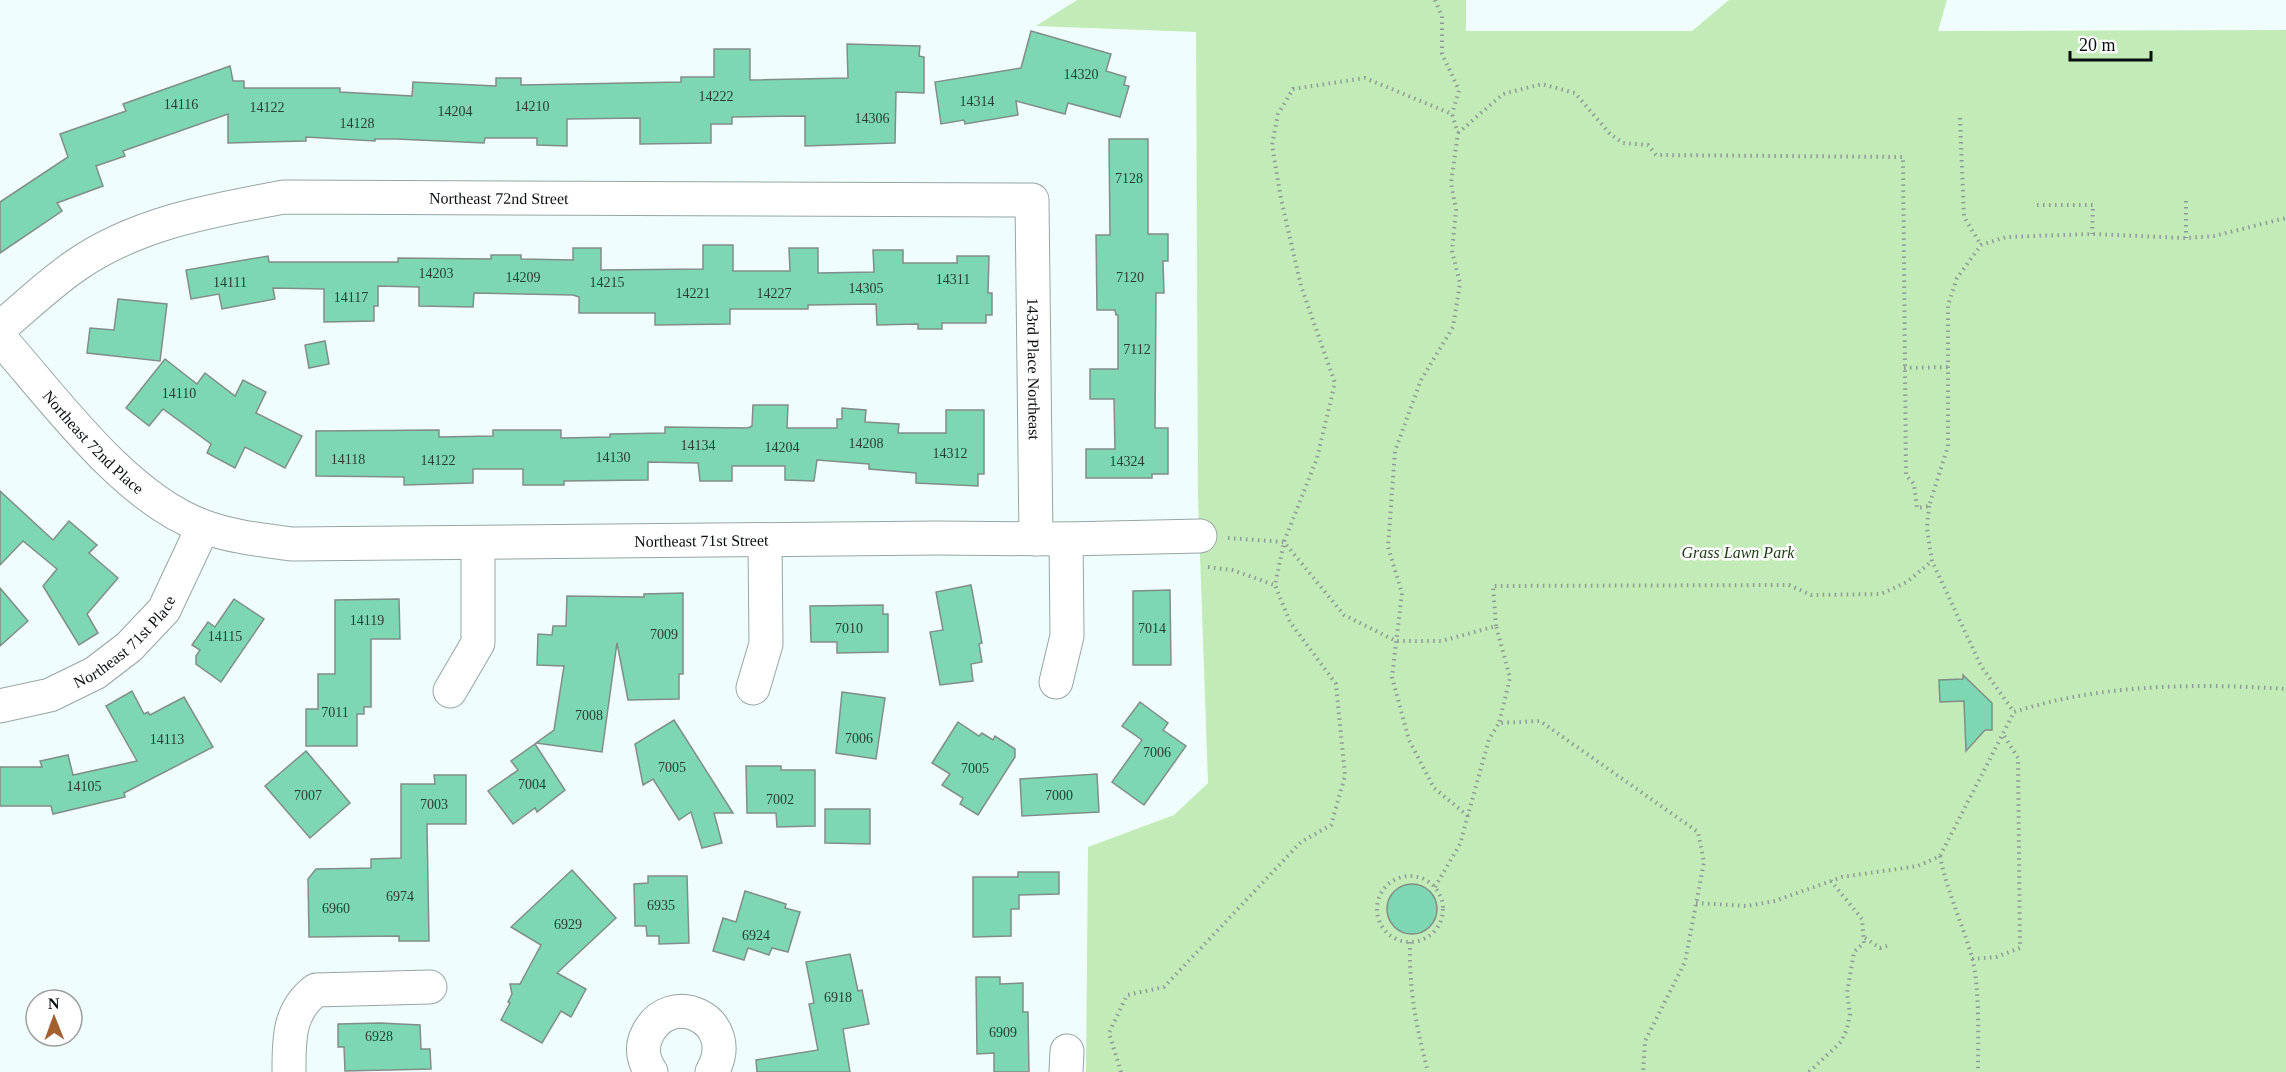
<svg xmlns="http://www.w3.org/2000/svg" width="2286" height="1072" viewBox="0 0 2286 1072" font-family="Georgia,serif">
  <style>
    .green { fill: #c3ebb7 }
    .building { fill: #7dd7b3; stroke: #818d88; stroke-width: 1.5 }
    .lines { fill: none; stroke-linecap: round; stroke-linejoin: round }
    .minor-casing { stroke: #97a5a4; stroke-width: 35 }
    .path { stroke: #8f9a9a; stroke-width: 4; stroke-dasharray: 1.5 4.5; stroke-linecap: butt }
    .minor { stroke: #fff; stroke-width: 33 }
    .labels { text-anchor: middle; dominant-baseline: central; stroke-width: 5; stroke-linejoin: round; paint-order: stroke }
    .number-label { font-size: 14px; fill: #264037 }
    .street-label { font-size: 16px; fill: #090e0e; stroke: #fff }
    .park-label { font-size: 16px; font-style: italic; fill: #1a3a0f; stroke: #fff }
  </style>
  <rect width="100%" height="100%" fill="#effefd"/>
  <polygon class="green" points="1077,0 1466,0 1466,31 1692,31 1729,0 1947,0 1938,31 2286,30 2286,1072 1086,1072 1088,847 1174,815 1208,783 1198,498 1196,32 1036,26"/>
  <g class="building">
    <polygon points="1031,31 1111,54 1106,71 1126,77 1124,85 1129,86 1120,117 1068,103 1065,114 1016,101 1018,115 965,124 964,120 941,124 935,82 1021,68"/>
    <polygon points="847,44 920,46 919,56 924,57 924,93 896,92 895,143 805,146 805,116 732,117 732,124 711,124 711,143 640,144 640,118 567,119 567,146 537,145 537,138 485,138 484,143 396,139 375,139 375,141 306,137 306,141 228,143 228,114 123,151 125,156 96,166 103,186 57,203 62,211 0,253 0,202 68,157 60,134 126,111 123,104 230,66 233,81 244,81 244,88 340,88 340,92 412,96 413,82 496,86 496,78 521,78 521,85 681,82 681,77 714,77 714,49 750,49 750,80 848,78"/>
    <polygon points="1109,139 1148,139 1148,234 1168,234 1168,261 1163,261 1164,293 1156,293 1155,428 1168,428 1168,474 1152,474 1152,478 1086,478 1086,449 1115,449 1114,399 1090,399 1090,369 1118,369 1118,315 1116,315 1115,310 1097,310 1096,235 1110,235"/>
    <polygon points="703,245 733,245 733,271 790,271 789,248 818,248 818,273 874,272 873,250 903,250 903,263 957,263 957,256 989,256 988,293 992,293 992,315 986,315 986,323 942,323 942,329 918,329 918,324 877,325 876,304 808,305 808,309 730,309 730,324 655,325 655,313 579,313 579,297 573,295 474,293 473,307 419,306 419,287 378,286 378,306 374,306 374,321 324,322 324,289 273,288 275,299 222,309 219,294 191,299 186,270 268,256 269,262 398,262 398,258 491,259 491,255 521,255 521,259 573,260 573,248 601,248 601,270 703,269"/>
    <polygon points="118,299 167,304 160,361 87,353 90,328 114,330"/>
    <polygon points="325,341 329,364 309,368 305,345"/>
    <polygon points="165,359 197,384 205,373 235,396 243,380 266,392 256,413 302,436 285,468 245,447 235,468 207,453 211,444 163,409 149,426 126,408"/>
    <polygon points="753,405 788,405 787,428 837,428 837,419 842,419 842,408 866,410 865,422 899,424 898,433 946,433 946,410 984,410 984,474 978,474 978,486 916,483 916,473 869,469 869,464 817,460 814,481 785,480 785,466 732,466 732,481 700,481 698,463 648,462 648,480 564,481 564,485 523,485 523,469 473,469 473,483 404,485 404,477 316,476 316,431 439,430 439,437 493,436 493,430 561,430 561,438 610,437 610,434 665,433 665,427 748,428 752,426"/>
    <polygon points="0,491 53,540 69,521 97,545 89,553 118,578 87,614 98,633 79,645 43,586 57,569 23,541 0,565"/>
    <polygon points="971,585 982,643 979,644 982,662 971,664 973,681 940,685 930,632 943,630 936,592"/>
    <polygon points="0,588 28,621 0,646"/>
    <polygon points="1170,590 1171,665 1133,665 1133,591"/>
    <polygon points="683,593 683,674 679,674 679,699 628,700 617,643 602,752 536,743 554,730 564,666 537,665 538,634 552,635 553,626 566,626 567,596 644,597 644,594"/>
    <polygon points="234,599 264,619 221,682 196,664 196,656 200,650 192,645 208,622 215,627"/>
    <polygon points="399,599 400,639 371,639 371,707 364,707 364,714 357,714 357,746 306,746 306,709 318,709 318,674 335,674 335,600"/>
    <polygon points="883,605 883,614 888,614 888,652 837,653 837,642 811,642 810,606"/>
    <polygon points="1963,675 1992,703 1992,730 1985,730 1966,751 1964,701 1940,702 1939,680 1963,679"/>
    <polygon points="132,691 144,714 148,712 150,715 184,697 213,747 124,793 125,797 53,814 51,806 0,806 0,767 42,767 40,761 68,755 73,775 137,761 106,706"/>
    <polygon points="842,692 885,698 876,759 836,753"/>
    <polygon points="1140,702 1168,723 1163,730 1186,746 1144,805 1112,782 1142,740 1122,726"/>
    <polygon points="674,720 733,813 714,813 722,843 702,848 691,812 679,820 653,779 643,785 635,744"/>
    <polygon points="958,722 979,736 982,733 993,740 995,736 1015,749 1015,757 978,815 960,804 963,798 942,785 950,774 932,763"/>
    <polygon points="535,744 565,790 537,812 535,808 513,824 488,791 518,770 511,761"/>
    <polygon points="306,751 350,803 310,838 265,786"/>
    <polygon points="746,766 781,766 781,770 815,770 815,826 777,827 776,813 747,813"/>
    <polygon points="1097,774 1099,812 1022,816 1020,779"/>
    <polygon points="434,775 466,775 466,824 427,824 429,941 399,941 399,936 309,937 308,879 316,869 371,868 371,859 401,858 401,784 435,784"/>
    <polygon points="825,809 870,809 870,844 825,843"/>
    <polygon points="572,870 616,918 557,973 586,989 571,1017 561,1011 542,1043 501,1020 510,1003 508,1002 512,994 510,984 520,984 541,945 511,927"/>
    <polygon points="1018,872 1059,872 1059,894 1019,895 1019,909 1011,909 1011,936 973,937 973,877 1018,877"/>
    <polygon points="648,876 687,876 689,943 659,944 659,936 647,936 646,926 635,926 634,884 648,883"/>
    <circle cx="1412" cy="909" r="25"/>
    <polygon points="745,891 786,904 785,908 800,912 788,952 772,948 769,955 748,948 744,960 713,951 723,918 736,922"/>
    <polygon points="850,954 858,991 862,990 869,1024 843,1029 850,1072 757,1072 756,1060 818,1050 809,1004 814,1003 806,962"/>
    <polygon points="976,977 1000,977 1000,984 1023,983 1023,1012 1028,1012 1029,1072 994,1072 994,1053 977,1054"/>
    <polygon points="380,1023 420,1025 421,1049 430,1049 431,1069 345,1071 344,1047 338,1047 338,1024"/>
  </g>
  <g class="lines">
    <g class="minor-casing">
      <g id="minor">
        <path id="s1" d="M0,328c25,-21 49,-44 75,-62 61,-43 138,-56 209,-69l748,3 4,339"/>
        <path id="s2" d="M0,338c54,61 124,159 202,188 29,11 60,14 90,18l645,-6 129,1 134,-3"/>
        <polyline points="1056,682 1067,636 1066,539"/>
        <polyline points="753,688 766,644 765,540"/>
        <polyline points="450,691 478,643 478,543"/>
        <path id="s3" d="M0,706l50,-11 45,-22 34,-26 35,-37 39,-83"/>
        <path d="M289,1072c0,-32 -1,-61 27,-82l114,-3"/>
        <path d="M651,1072c-7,-10 -10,-23 -5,-35 22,-52 96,-17 66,35"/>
        <polyline points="1066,1072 1067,1051"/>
      </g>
    </g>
    <g class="path">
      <polyline points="1435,0 1442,16 1442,54 1459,90 1452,114"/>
      <polyline points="1960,118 1964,217 1981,245"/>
      <polyline points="1458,133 1503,94 1542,84 1575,93 1610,134 1623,143 1648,145 1656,155 1903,157 1906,475 1914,484 1917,508 1929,506 1948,446 1948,305 1957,278 1981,245 2006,237 2092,234 2186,238 2214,236 2286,218"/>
      <polyline points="2186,201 2186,238"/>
      <polyline points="2037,205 2093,205 2092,234"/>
      <polyline points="1904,368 1948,367"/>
      <polyline points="1929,506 1927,529 1932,561 1981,666 2014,712"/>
      <polyline points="1228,538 1284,542 1344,615 1396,641 1442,641 1496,626 1510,678 1499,723"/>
      <polyline points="1208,567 1232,570 1275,585"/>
      <polyline points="1496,626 1493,586 1789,585 1811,595 1881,594 1907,582 1932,561"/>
      <path d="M1940,856c7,35 22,67 32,101 8,32 6,82 6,115"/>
      <circle cx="1410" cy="909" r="33"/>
      <polyline points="1435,887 1460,844 1489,739 1499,723 1540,721 1698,832 1704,862 1685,962 1645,1041 1643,1072"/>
      <path d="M1696,903l51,3 28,-5 67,-24 76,-11 22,-10 74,-144c86,-28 182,-29 272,-23"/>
      <polyline points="1865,938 1880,948 1887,946"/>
      <path d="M1410,942c-1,48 6,84 18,130"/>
      <polyline points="1972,959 1996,957 2020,948 2018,758 2003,734"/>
      <polyline points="1121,1072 1109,1033 1127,995 1164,987 1301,842 1331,825 1345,776 1336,684 1290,622 1275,585 1284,542 1317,458 1335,383 1301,286 1281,199 1272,145 1278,114 1293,89 1365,78 1452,114 1458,133 1451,183 1456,210 1452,251 1460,283 1453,327 1421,380 1395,451 1388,547 1402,593 1392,677 1409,740 1434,788 1468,816"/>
      <polyline points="1809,1072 1841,1042 1847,1029 1850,1014 1847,993 1854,952 1864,943 1862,919 1831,881"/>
    </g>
    <use href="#minor" class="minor"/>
  </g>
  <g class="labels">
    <g class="number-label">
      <text x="1081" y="74">14320</text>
      <text x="716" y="96">14222</text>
      <text x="977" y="101">14314</text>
      <text x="181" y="104">14116</text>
      <text x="532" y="106">14210</text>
      <text x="267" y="107">14122</text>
      <text x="455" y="111">14204</text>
      <text x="872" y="118">14306</text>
      <text x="357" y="123">14128</text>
      <text x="1129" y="178">7128</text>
      <text x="436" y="273">14203</text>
      <text x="523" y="277">14209</text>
      <text x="1130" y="277">7120</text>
      <text x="953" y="279">14311</text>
      <text x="230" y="282">14111</text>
      <text x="607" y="282">14215</text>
      <text x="866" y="288">14305</text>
      <text x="693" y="293">14221</text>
      <text x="774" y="293">14227</text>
      <text x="351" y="297">14117</text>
      <text x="1137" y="349">7112</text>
      <text x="179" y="393">14110</text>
      <text x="866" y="443">14208</text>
      <text x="698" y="445">14134</text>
      <text x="782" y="447">14204</text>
      <text x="950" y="453">14312</text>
      <text x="613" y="457">14130</text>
      <text x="348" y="459">14118</text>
      <text x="438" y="460">14122</text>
      <text x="1127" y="461">14324</text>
      <text x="367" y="620">14119</text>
      <text x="849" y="628">7010</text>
      <text x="1152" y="628">7014</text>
      <text x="664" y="634">7009</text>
      <text x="225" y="636">14115</text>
      <text x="335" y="712">7011</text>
      <text x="589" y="715">7008</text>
      <text x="859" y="738">7006</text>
      <text x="167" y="739">14113</text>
      <text x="1157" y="752">7006</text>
      <text x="672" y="767">7005</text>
      <text x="975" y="768">7005</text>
      <text x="532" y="784">7004</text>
      <text x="84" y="786">14105</text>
      <text x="308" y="795">7007</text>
      <text x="1059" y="795">7000</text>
      <text x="780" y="799">7002</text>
      <text x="434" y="804">7003</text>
      <text x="400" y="896">6974</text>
      <text x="661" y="905">6935</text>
      <text x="336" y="908">6960</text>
      <text x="568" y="924">6929</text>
      <text x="756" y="935">6924</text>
      <text x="838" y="997">6918</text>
      <text x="1003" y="1032">6909</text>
      <text x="379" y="1036">6928</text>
    </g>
    <g class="street-label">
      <text stroke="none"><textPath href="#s1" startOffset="534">Northeast 72nd Street</textPath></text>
      <text stroke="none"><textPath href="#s1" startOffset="1236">143rd Place Northeast</textPath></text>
      <text stroke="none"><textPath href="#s2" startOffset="140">Northeast 72nd Place</textPath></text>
      <text stroke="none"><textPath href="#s2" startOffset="780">Northeast 71st Street</textPath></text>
      <text stroke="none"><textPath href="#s3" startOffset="144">Northeast 71st Place</textPath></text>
    </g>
    <g class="park-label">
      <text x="1738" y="552">Grass Lawn Park</text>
    </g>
  </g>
  <g transform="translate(54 1018) rotate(359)"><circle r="28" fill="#ffffff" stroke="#9d9f9f" stroke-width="1.5"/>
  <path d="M0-4.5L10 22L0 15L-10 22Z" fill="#a46130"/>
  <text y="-9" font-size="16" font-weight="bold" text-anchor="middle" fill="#090e0e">N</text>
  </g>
  <path d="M2070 51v9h81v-9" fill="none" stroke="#090e0e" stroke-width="3"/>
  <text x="2079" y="51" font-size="18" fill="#090e0e" stroke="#ffffff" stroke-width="4.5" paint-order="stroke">20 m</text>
</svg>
